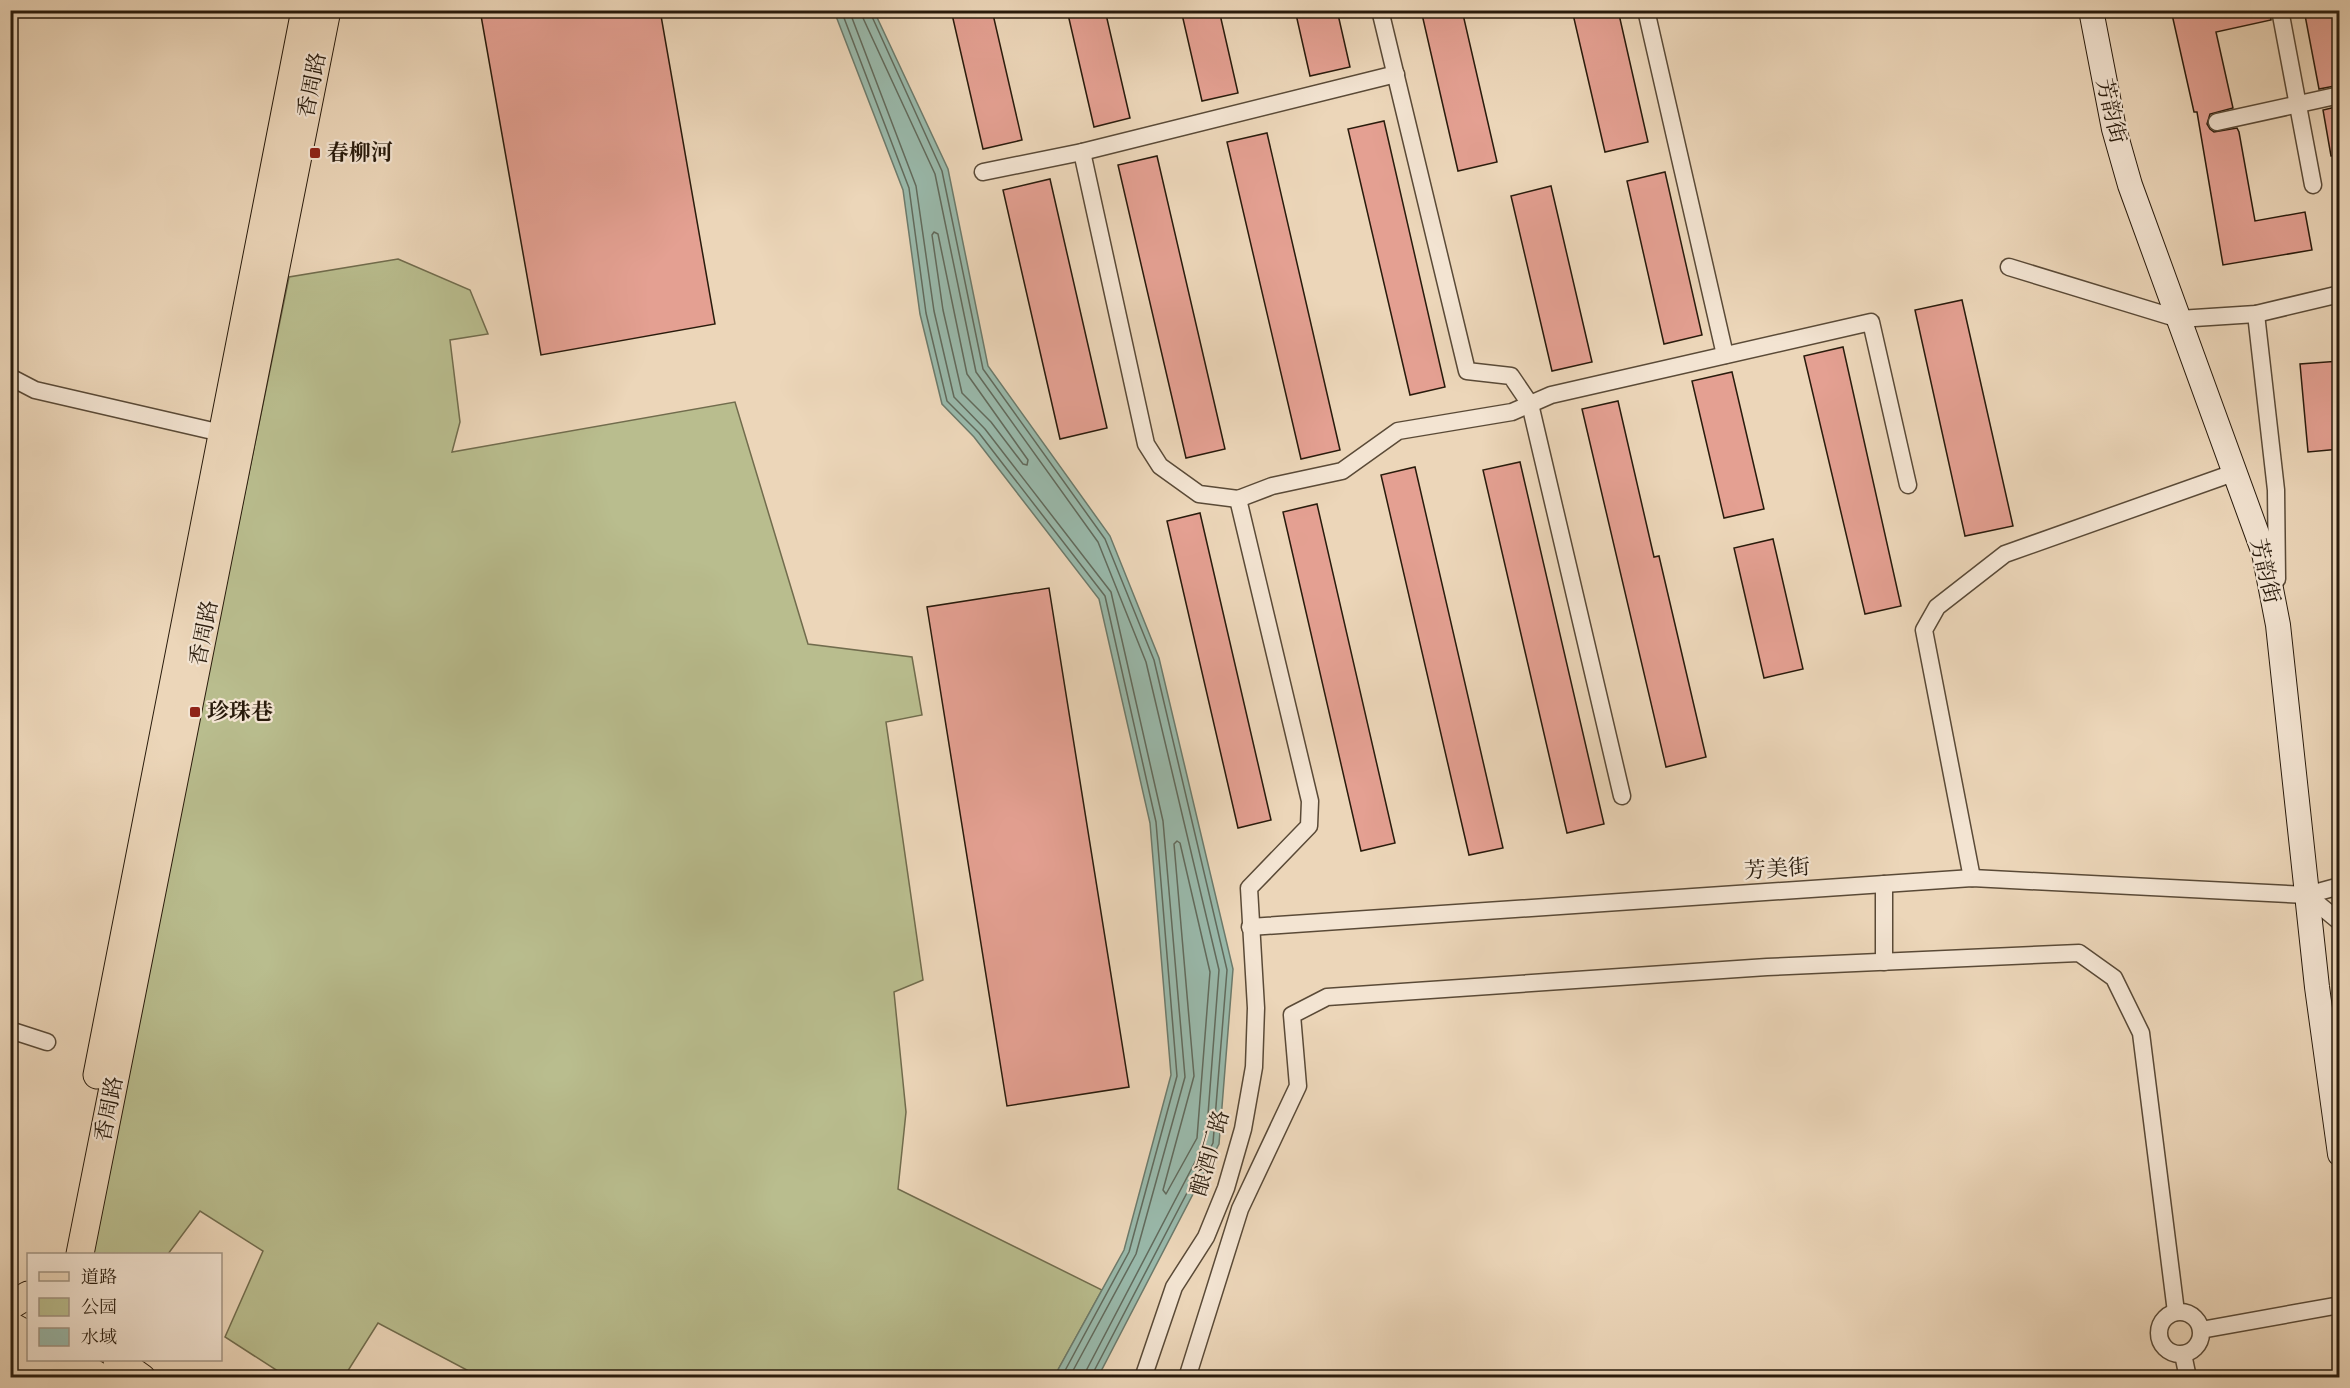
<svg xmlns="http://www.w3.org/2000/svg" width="2350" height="1388" viewBox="0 0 2350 1388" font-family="Alegreya,'Noto Serif SC',serif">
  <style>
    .green { fill: #b9bd8e; stroke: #716c4d; stroke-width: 1.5 }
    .water { fill: #99b9ab; stroke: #6c7a6b; stroke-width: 1.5 }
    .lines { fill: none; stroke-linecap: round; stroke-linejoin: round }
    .shore { stroke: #616a5c; stroke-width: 1.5 }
    .building { fill: #e4a092; stroke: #291b0c; stroke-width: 1.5 }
    .street-casing { stroke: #5a4a37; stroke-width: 19 }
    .secondary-casing { stroke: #291b0c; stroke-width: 26 }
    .primary-casing { stroke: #291b0c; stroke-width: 29 }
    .highway-casing { stroke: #291b0c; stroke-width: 34 }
    .street { stroke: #f3e4d2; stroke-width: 16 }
    .secondary { stroke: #f3e4d2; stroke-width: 24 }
    .primary { stroke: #ecd6b9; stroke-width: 27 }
    .highway { stroke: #ecd6b9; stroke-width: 32 }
    .poi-dot { fill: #8f2418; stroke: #f3e4d2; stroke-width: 2 }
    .labels { text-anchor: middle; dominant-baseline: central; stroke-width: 4.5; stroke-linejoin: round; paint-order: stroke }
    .street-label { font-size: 22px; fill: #291b0c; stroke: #f3e4d2 }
    .poi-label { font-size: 22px; font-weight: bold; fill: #291b0c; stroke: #f3e4d2; text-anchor: start }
  </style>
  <rect width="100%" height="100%" fill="#ecd6b9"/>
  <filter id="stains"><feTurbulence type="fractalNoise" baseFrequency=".00333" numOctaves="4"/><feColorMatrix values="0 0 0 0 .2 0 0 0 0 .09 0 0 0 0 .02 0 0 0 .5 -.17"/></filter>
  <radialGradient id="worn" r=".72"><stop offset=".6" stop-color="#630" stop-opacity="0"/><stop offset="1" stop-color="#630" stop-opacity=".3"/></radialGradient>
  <polygon class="green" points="398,259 470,290 488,334 450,340 460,422 452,452 735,402 808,644 912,657 922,715 886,722 923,980 894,992 906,1112 898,1189 1102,1290 1054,1377 480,1377 378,1323 344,1377 287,1377 225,1337 263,1251 200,1211 168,1254 89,1254 289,277"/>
  <polygon class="water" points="834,11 874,11 948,169 988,366 1110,536 1159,658 1233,969 1219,1144 1098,1377 1054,1377 1124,1250 1171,1075 1150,823 1099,599 974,437 942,404 920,314 903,190"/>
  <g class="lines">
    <g class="shore">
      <polyline points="841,10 909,188 926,313 947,401 979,433 1105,596 1156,822 1177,1076 1129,1252 1061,1378"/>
      <polyline points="849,10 916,186 934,311 954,397 985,429 1111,592 1163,821 1185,1077 1136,1254 1069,1378"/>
      <polyline points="861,10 863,18 935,174 976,372 1098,542 1146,662 1219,970 1206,1141 1087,1369 1085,1378"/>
      <polyline points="869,10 942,171 983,369 1105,539 1154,660 1227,970 1213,1143 1093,1373 1093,1378"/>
      <polygon points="934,232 938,234 967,374 1028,460 1027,465 1023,464 991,422 962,393 943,310 932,235"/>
      <polygon points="1177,841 1180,843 1210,972 1197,1138 1166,1194 1163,1190 1194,1076 1174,844"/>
    </g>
  </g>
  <g class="building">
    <polygon points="480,10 660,10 715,324 541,355"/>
    <polygon points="951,10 992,10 1022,140 983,149"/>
    <polygon points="1067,10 1105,10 1130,118 1094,127"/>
    <polygon points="1181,10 1219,10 1238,93 1202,101"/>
    <polygon points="1295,10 1337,10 1350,67 1310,76"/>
    <polygon points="1421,10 1462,10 1497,162 1458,171"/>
    <polygon points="1572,10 1618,10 1648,142 1605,152"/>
    <polygon points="2171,10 2270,10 2271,20 2216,32 2233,108 2210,114 2207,124 2210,129 2214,132 2237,128 2239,132 2255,221 2305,212 2312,250 2223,265 2197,112 2194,112"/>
    <polygon points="2304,10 2340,10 2340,85 2319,89"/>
    <polygon points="2340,106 2340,155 2331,156 2323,110"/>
    <polygon points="1384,121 1445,387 1410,395 1348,129"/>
    <polygon points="1267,133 1340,450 1301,459 1227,142"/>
    <polygon points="1157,156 1225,449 1186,458 1118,165"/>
    <polygon points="1665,172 1702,335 1664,344 1627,181"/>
    <polygon points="1050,179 1107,428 1060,439 1003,190"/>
    <polygon points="1551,186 1592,362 1552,371 1511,196"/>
    <polygon points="1962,300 2013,526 1965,536 1915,310"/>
    <polygon points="1843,347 1901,606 1865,614 1804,356"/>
    <polygon points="2340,361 2340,449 2308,452 2300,364"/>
    <polygon points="1732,372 1764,509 1724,518 1692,381"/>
    <polygon points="1618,401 1654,557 1659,556 1706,757 1666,767 1582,409"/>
    <polygon points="1520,462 1604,824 1567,833 1483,470"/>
    <polygon points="1415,467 1503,848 1469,855 1381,475"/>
    <polygon points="1317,504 1395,843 1361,851 1283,512"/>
    <polygon points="1200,513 1271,820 1238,828 1167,521"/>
    <polygon points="1773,539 1803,669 1764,678 1734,548"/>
    <polygon points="1049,588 1129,1087 1007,1106 927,607"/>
  </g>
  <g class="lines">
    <g class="street-casing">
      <g id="street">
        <polyline points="1380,10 1467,371 1511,376 1530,404 1622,796"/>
        <polyline points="1646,10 1725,355"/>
        <polyline points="2280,10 2313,185"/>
        <polyline points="2217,122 2340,95"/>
        <polyline points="1082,152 1146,444 1160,466 1199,494 1238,499 1272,486 1342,471 1398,431 1512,412 1551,395 1871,322 1908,485"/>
        <polyline points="983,172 1082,152 1396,74"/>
        <polyline points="2009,267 2179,319 2256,314 2340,294"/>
        <polyline points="2256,314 2276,490 2277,579"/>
        <polyline points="10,377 35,390 230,435"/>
        <polyline points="1972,878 1924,630 1937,607 2005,554 2236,472"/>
        <polyline points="1884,884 1884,962"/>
        <polyline points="2307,895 2340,922"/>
        <polyline points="1250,927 1972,878 2307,895 2340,886"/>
        <polyline points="10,1030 47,1042"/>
        <circle cx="2180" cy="1333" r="21"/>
        <polyline points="2201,1330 2340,1305"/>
        <polyline points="2183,1354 2188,1378"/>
        <polyline points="1143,1378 1174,1287 1206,1237 1226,1188 1243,1129 1254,1067 1256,1008 1249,888 1309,826 1310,801 1238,499"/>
        <polyline points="1187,1378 1240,1209 1298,1086 1292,1015 1327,997 1767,967 2079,953 2114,978 2141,1033 2176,1312"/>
      </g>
    </g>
    <g class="secondary-casing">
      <polyline id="secondary" points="2091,10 2114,129 2130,185 2264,553 2278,625 2317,987 2340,1154"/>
    </g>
    <g class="primary-casing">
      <g id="primary">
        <polyline points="97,1075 305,10"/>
        <polyline points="80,1254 327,10"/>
        <polyline points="10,1306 28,1295"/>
        <polyline points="10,1350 59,1378"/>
        <polyline points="117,1360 142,1378"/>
        <polyline points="10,1372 20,1378"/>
      </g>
    </g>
    <g class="highway-casing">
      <g id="highway">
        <polyline points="10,1328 28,1338"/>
        <polyline points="66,1360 97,1378"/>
      </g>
    </g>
    <use href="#street" class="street"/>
    <use href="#secondary" class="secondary"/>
    <use href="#primary" class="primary"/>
    <use href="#highway" class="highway"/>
  </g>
  <g class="poi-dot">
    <rect x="309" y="147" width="12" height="12" rx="3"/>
    <rect x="189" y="706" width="12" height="12" rx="3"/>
  </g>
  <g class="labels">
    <g class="street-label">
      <text transform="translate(312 85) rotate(-79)">香周路</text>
      <text transform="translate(2111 111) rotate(77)">芳韵街</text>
      <text transform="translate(2265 571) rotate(77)">芳韵街</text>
      <text transform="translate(204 633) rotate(-79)">香周路</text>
      <text transform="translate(1777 869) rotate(-4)">芳美街</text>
      <text transform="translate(109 1109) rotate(-79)">香周路</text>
      <text transform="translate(1210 1153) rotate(-74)">酿酒厂路</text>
    </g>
    <g class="poi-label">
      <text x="327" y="153">春柳河</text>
      <text x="207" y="712">珍珠巷</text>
    </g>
  </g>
  <rect width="2350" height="1388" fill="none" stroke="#ecd6b9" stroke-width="36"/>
  <rect x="12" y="12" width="2326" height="1364" fill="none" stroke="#291b0c" stroke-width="3"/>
  <rect x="18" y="18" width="2314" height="1352" fill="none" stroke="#291b0c" stroke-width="1.5"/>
  <rect x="27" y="1253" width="195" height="108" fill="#f3e4d2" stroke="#a29483" stroke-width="1.5"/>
  <rect x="39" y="1272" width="30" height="9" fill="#ecd6b9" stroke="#a29483" stroke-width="1.5"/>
  <text x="81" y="1283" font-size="18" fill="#291b0c">道路</text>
  <rect x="39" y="1298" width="30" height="18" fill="#b9bd8e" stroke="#a29483" stroke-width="1.5"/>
  <text x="81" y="1313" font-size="18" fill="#291b0c">公园</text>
  <rect x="39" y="1328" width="30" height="18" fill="#99b9ab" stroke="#a29483" stroke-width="1.5"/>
  <text x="81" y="1343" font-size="18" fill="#291b0c">水域</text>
  <rect width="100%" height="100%" filter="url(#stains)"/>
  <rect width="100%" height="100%" fill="url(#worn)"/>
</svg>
